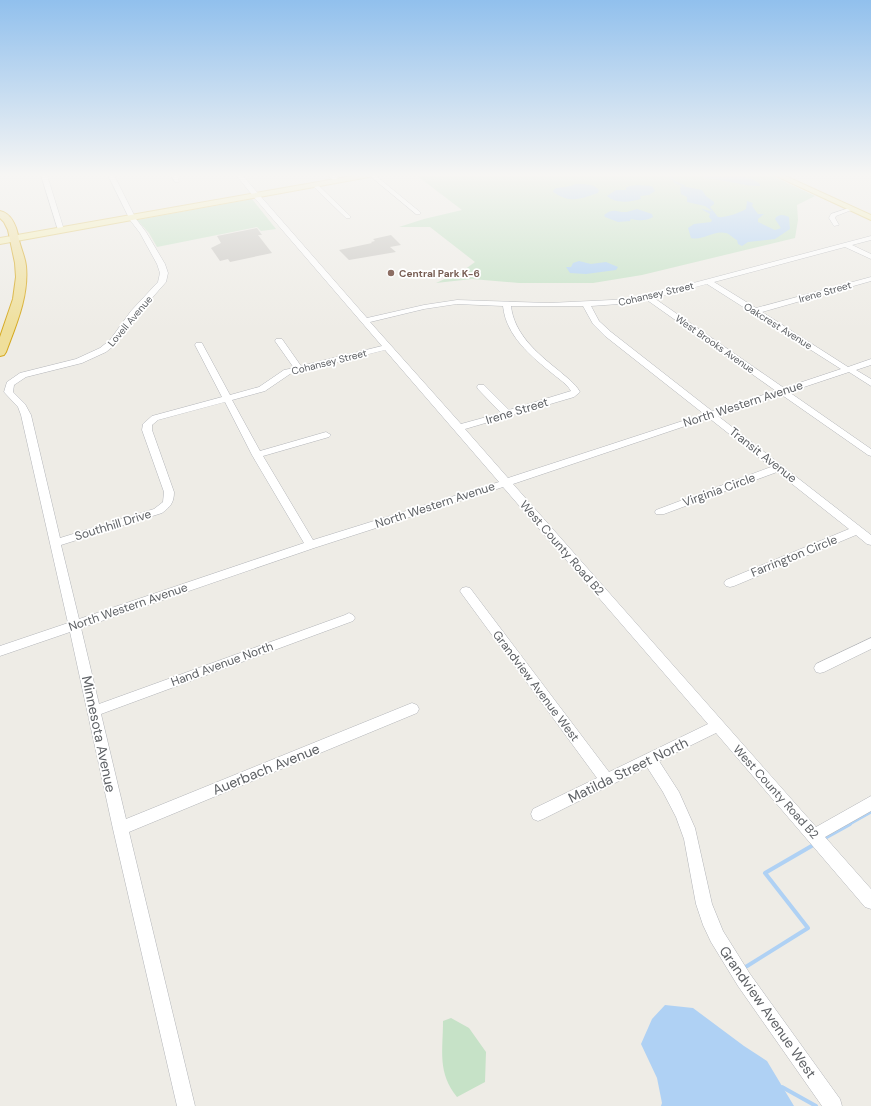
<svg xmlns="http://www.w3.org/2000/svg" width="871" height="1106" viewBox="0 0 871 1106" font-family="'DM Sans',sans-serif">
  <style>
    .green { fill: #c6e2c7 }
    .water { fill: #afd1f4 }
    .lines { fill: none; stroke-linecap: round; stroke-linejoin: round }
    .stream-far2 { stroke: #afd1f4; stroke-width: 1.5 }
    .stream-far1 { stroke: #afd1f4; stroke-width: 3 }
    .stream { stroke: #afd1f4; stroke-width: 4 }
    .building { fill: #c9c7c2 }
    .minor-casing { stroke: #b3b5b9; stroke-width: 1 }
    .major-casing { stroke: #dfc76d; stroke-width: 2 }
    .highway-casing { stroke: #d5a81e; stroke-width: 2 }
    .minor { fill: #fff; fill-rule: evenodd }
    .major { fill: #f4eeb4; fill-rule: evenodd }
    .highway { fill: #efdf9b; fill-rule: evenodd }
    .education-dot { fill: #8d6e63; stroke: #fff; stroke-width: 1.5 }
    .labels { text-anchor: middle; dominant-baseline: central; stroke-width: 3.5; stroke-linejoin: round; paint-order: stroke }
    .far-education-label { font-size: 10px; font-weight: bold; fill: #785e54; stroke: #fff; text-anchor: start }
    .far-street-label { font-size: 10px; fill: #5d6064; stroke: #fff }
    .street-label { font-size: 12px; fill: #5d6064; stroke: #fff }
    .near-street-label { font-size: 14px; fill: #5d6064; stroke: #fff }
  </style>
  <rect width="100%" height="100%" fill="#eeece6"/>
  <g class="green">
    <polygon points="416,175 770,175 815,196 797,205 798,220 795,238 642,275 593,283 519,283 472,279 436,283 464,270 475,262 430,227 399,227 424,219 462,210"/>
    <polygon points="252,199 276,229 261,231 257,227 157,247 149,233 137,220"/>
    <path d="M451,1018l18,10 17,24 -1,30 -28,15c-20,-24 -14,-47 -14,-76z"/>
  </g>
  <g class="water">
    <path d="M703,175l17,2 22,-1 12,4 6,4v2c-18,0 -37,-7 -55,-8z"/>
    <path d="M575,184c9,0 18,-1 24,6l-1,3c-20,6 -26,11 -45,-1l1,-3c8,-3 14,-1 21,-5z"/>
    <path d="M637,185l15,1 3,5 -6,4 -9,1 1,3c-11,3 -25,5 -34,-3l9,-6h10v-2l3,-2z"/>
    <path d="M682,186l20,4 4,6 8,6v2l-4,3 8,10c7,1 21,-4 28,-8l1,-8 6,2 -1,3 6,8h6l-6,5v3l17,8 6,-2 -6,-9c3,-6 10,-4 14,-2l1,12 -15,10 -27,3 -6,4 -4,-2 -1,-4c-4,-2 -7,-6 -11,-7 -13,-3 -23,8 -35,5l-3,-10 6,-4 17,-2 1,-2 -3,-3 1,-3 -9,-5 11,2 -7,-5 -18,-4v-5l-6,-3 -1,-6z"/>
    <path d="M637,209l15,5 1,3c-7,4 -13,4 -22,2l-1,2 -12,1 -13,-5 -1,-2c10,-8 14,-2 23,-3 3,-1 7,-2 10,-3z"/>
    <polygon points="579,261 591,264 606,262 618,267 616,270 586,274 570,273 566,267 571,267 573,263"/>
    <polygon points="665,1005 693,1008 744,1046 767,1061 794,1106 661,1106 662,1103 657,1078 641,1044 652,1019"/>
  </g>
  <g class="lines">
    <polyline class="stream-far2" points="669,175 675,182 684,186"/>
    <polyline class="stream-far1" points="848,825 871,812"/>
    <g class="stream">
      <polyline points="823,839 850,824"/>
      <polyline points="744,968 808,928 765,873 815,844"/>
      <polyline points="782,1087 816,1106"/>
    </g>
  </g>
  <g class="building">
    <polygon points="257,228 262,235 258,235 272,253 230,262 228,259 220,261 211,248 221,243 217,236"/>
    <polygon points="391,235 401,245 390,247 396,252 349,260 339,250 372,243 371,242 375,241 373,239"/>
  </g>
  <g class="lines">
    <g class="minor-casing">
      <g id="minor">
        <polygon points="41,175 47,175 64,230 63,231 58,230"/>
        <path d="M108,175h6l22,44 10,13 19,32 3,9 -2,9 -29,33 -21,29 -10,8 -24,11 -56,14 -12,8 -1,7 12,12 6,11 29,123 94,-29 9,-7 1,-10 -22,-62 1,-6 9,-8 70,-19 -27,-52 1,-2h6l1,2 27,50 29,-8 25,-17 10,-2 -19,-27 1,-2h6l19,27 81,-20 -129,-150 -17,-21h6l125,143 57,-13 33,-5 92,3 84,-4 238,-63v4l-19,5 19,9v5l-26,-12 -131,35 42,26 115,-31v4l-109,31 86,55 23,-8v6l-15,5 15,9v7l-22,-14 -60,20 82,57v7l-3,-1 -86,-60 -64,21 153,119v10l-4,-1 -11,-9 -122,51 -4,1 -4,-1 -2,-3 2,-3 123,-51 -72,-57 -113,42h-8l-1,-2 1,-2 115,-43 -62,-49 -196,66 303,343 55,-31v15l-46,26 46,52v20l-6,-2 -149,-174 -57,28 20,31 16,36 17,76 11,27 27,43 90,125 2,7h-20l-84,-120 -27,-44 -8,-17 -7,-21 -12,-65 -8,-22 -13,-25 -16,-25 -104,52 -5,2 -5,-2 -2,-5 2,-5 64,-31 -135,-184 -2,-3 2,-3 4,-1 4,1 139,184 99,-48 -205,-237 -189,61 -233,80 18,76 246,-89 4,-2 4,2 2,3 -2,3 -252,93 25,105 281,-114 5,-2 5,2 2,4 -2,4 -288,119 66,274h-18l-64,-277 -43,-197 -70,24v-10l68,-23 -47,-208 -3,-8 -14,-15 3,-10 13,-9 56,-14 24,-11 10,-8 21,-29 27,-29 2,-9 -3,-9 -17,-31 -10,-13zM707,284l134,85 -57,19 -130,-90zM647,300l129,91 -64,20 -101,-79 -12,-11 -8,-15 42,-3zM457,304l46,2c3,30 28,50 50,68 6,5 14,10 18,17l-62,19 -25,-25h-6l-1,2 1,2 23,24 -40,11 -91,-102 54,-13zM511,306h72l10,18 12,12 99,78 -196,64 -43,-49 109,-32 6,-5c-5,-9 -14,-15 -22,-22 -21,-17 -44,-36 -47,-64zM385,350l114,132 -186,58 -50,-84 66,-19 2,-2 -5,-3 -66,19 -28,-51 33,-9 25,-17zM225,402l27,53 52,88 -225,76 -18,-74 101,-32c8,-6 12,-10 12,-21l-22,-62v-5l6,-5z"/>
        <polygon points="171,175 177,175 179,182 175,182"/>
        <polygon points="328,175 334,175 340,181 335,182"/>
        <polygon points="369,175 375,175 420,212 420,214 416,214"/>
        <polygon points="313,184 317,184 350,216 350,218 346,218 313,186"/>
        <polygon points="849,208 854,209 836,216 835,218 839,225 834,226 829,218 831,214"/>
        <polygon points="871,638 871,649 824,672 820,673 816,672 814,668 816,664"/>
      </g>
    </g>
    <g class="major-casing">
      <g id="major">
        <polygon points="358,175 373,175 369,177 0,244 0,238"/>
        <polygon points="774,175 783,175 871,215 871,220"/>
      </g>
    </g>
    <g class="highway-casing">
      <path id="highway" d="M0,211c13,3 17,17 19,29 2,9 6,17 7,26 3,30 -10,59 -20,86l-2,3 -4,1v-19l13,-38 3,-22 -1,-14 -7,-33 -4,-8 -4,-4z"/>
    </g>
    <use href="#minor" class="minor"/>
    <use href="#major" class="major"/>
    <use href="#highway" class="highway"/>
  </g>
  <linearGradient id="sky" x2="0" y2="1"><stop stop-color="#91c0ed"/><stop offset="0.53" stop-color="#f7f6f4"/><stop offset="1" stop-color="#f7f6f4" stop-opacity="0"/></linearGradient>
  <rect width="871" height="330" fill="url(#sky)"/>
  <circle class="education-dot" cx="391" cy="273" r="4"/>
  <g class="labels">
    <g class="far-education-label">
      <text x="399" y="273">Central Park K-6</text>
    </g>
    <g class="far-street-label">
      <text transform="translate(825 292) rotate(-16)">Irene Street</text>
      <text transform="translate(656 294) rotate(-13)">Cohansey Street</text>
      <text transform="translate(130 321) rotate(-50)">Lovell Avenue</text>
      <text transform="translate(778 326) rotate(32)">Oakcrest Avenue</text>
      <text transform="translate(715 344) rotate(35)">West Brooks Avenue</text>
      <text transform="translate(329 362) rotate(-14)">Cohansey Street</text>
    </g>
    <g class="street-label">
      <text transform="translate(743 404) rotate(-18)">North Western Avenue</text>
      <text transform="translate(517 411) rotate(-17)">Irene Street</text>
      <text transform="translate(763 455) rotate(38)">Transit Avenue</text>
      <text transform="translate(719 490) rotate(-20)">Virginia Circle</text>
      <text transform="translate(435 505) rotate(-18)">North Western Avenue</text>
      <text transform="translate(113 525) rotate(-17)">Southhill Drive</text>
      <text transform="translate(562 548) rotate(49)">West County Road B2</text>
      <text transform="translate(794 556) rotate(-22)">Farrington Circle</text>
      <text transform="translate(128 607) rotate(-19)">North Western Avenue</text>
      <text transform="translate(222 664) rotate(-20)">Hand Avenue North</text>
      <text transform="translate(536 686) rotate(53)">Grandview Avenue West</text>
      <text transform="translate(776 792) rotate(48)">West County Road B2</text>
    </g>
    <g class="near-street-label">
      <text transform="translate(99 734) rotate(78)">Minnesota Avenue</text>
      <text transform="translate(266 769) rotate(-22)">Auerbach Avenue</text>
      <text transform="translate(628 770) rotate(-26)">Matilda Street North</text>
      <text transform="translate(768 1012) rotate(55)">Grandview Avenue West</text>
    </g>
  </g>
</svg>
